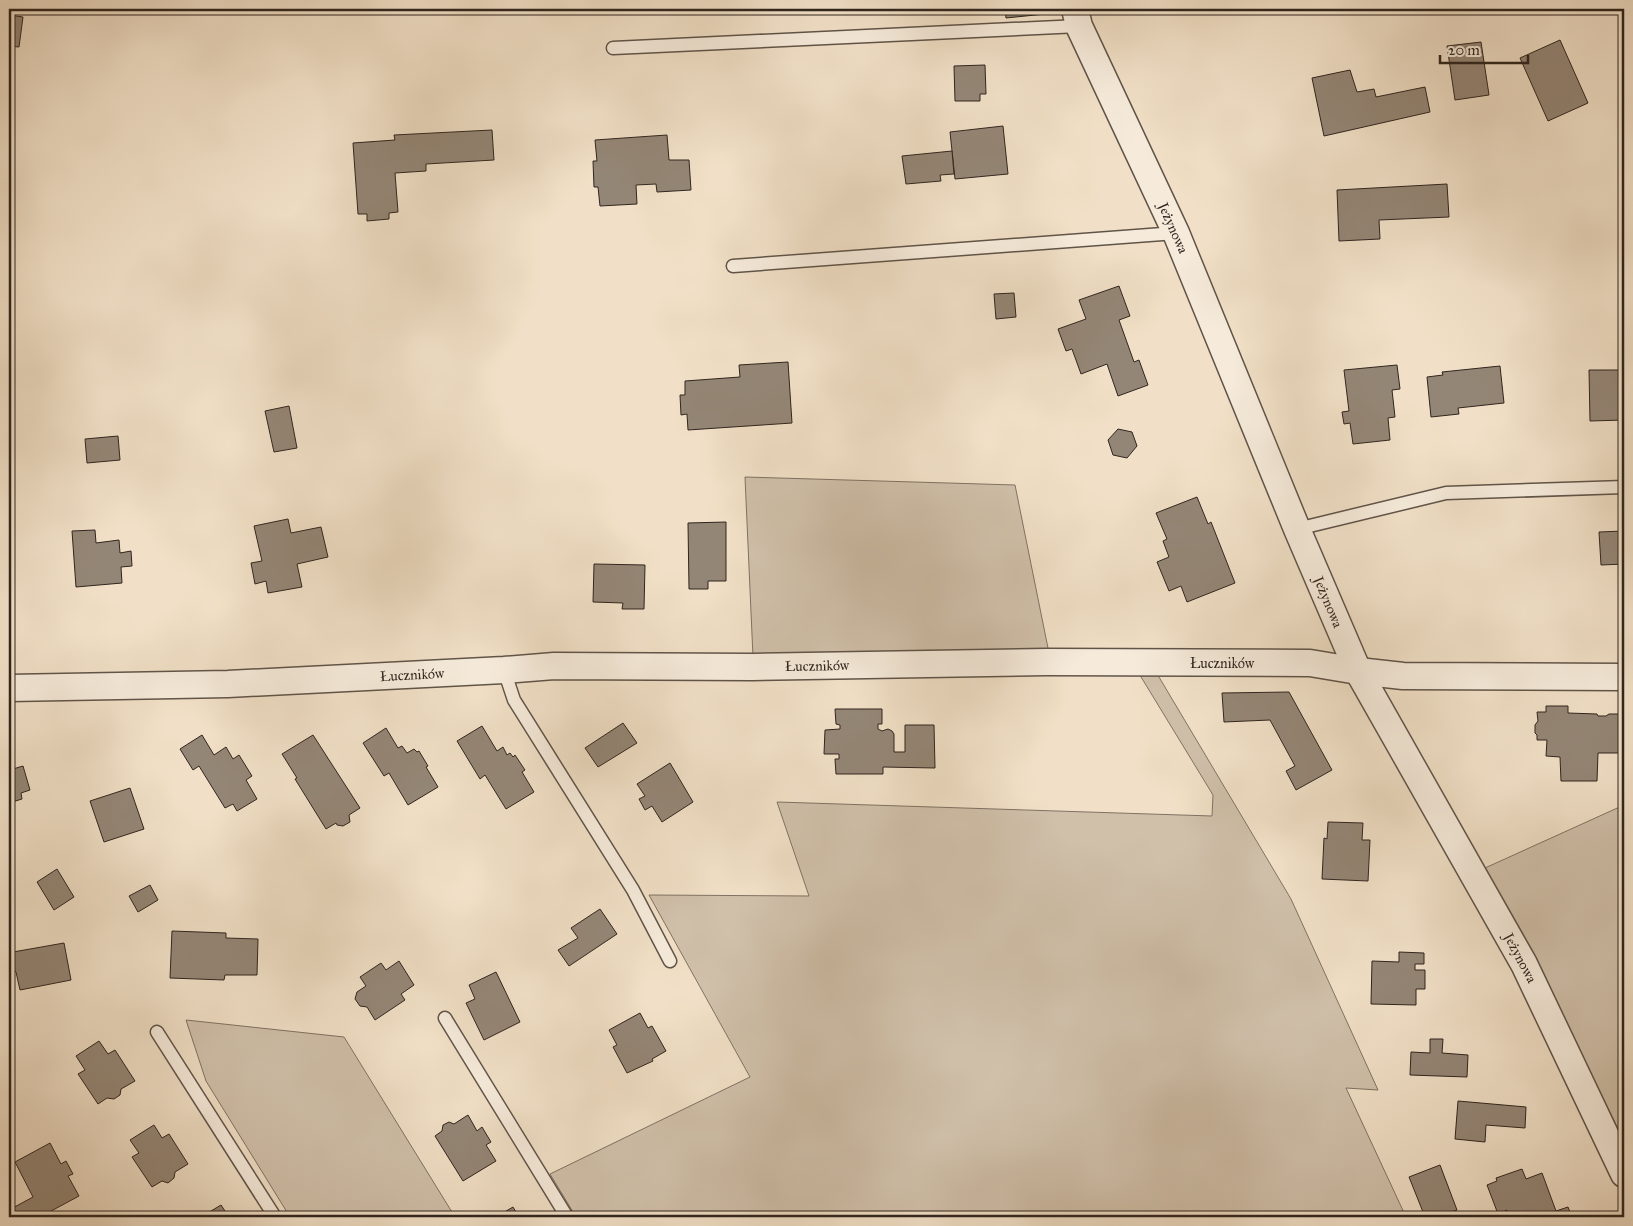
<svg xmlns="http://www.w3.org/2000/svg" width="1633" height="1226" viewBox="0 0 1633 1226" font-family="'IM FELL Great Primer',serif">
  <style>
    .green { fill: #d0c0aa; stroke: #807264 }
    .building { fill: #948676; stroke: #30251f }
    .lines { fill: none; stroke-linecap: round; stroke-linejoin: round }
    .lane-casing { stroke: #605449; stroke-width: 15 }
    .street-casing { stroke: #605449; stroke-width: 29 }
    .lane { stroke: #f6ebdb; stroke-width: 12 }
    .street { stroke: #f6ebdb; stroke-width: 26 }
    .labels { text-anchor: middle; dominant-baseline: central; stroke-width: 4; stroke-linejoin: round; paint-order: stroke }
    .street-label { font-size: 14px; fill: #30251f; stroke: #f6ebdb }
  </style>
  <rect width="100%" height="100%" fill="#f1e0c7"/>
  <filter id="stains"><feTurbulence type="fractalNoise" baseFrequency=".004" numOctaves="4"/><feColorMatrix values="0 0 0 0 .2 0 0 0 0 .09 0 0 0 0 .02 0 0 0 .5 -.17"/></filter>
  <radialGradient id="worn" r=".72"><stop offset=".6" stop-color="#630" stop-opacity="0"/><stop offset="1" stop-color="#630" stop-opacity=".3"/></radialGradient>
  <g class="green">
    <polygon points="745,477 1015,485 1049,653 753,657"/>
    <polygon points="1138,672 1156,672 1291,899 1378,1090 1346,1088 1406,1217 576,1217 550,1174 750,1077 649,895 809,896 777,802 1212,816 1213,795"/>
    <polygon points="1624,805 1624,1139 1623,1139 1541,972 1485,868"/>
    <polygon points="186,1020 344,1037 455,1217 290,1217 206,1081"/>
  </g>
  <g class="building">
    <polygon points="1005,9 1044,9 1045,14 1006,18"/>
    <polygon points="9,15 23,17 19,47 9,46"/>
    <polygon points="1560,40 1588,103 1548,121 1520,58"/>
    <polygon points="1481,42 1489,95 1455,100 1447,46"/>
    <polygon points="985,65 986,94 980,94 980,101 955,101 954,66"/>
    <polygon points="1350,70 1357,92 1374,89 1376,97 1425,87 1430,112 1324,136 1312,78"/>
    <polygon points="1003,126 1008,174 955,179 950,132"/>
    <polygon points="492,130 494,160 426,164 426,171 395,173 398,212 389,213 389,219 367,221 367,214 358,214 353,143 395,140 394,135"/>
    <polygon points="667,135 669,160 689,160 691,190 657,192 656,184 636,185 637,204 600,206 598,187 594,187 593,161 597,161 595,140"/>
    <polygon points="952,151 954,174 940,175 941,181 906,184 902,156"/>
    <polygon points="1447,184 1449,217 1379,220 1380,239 1339,241 1337,190"/>
    <polygon points="1119,286 1130,316 1119,320 1134,362 1139,360 1148,385 1118,396 1107,364 1081,374 1072,349 1066,351 1058,329 1086,319 1079,300"/>
    <polygon points="1014,293 1016,317 996,319 994,294"/>
    <polygon points="788,362 792,423 688,430 687,414 681,415 680,395 685,395 685,381 740,377 739,365"/>
    <polygon points="1397,365 1400,389 1392,390 1395,417 1388,418 1390,440 1353,444 1350,423 1344,424 1342,412 1349,411 1344,370"/>
    <polygon points="1500,366 1504,403 1458,408 1459,414 1431,417 1427,377 1443,375 1442,372"/>
    <polygon points="1589,370 1624,370 1624,420 1590,421"/>
    <polygon points="289,406 297,448 274,452 265,411"/>
    <polygon points="1118,429 1132,432 1137,446 1127,458 1113,455 1108,440"/>
    <polygon points="118,436 120,460 87,463 85,439"/>
    <polygon points="1197,497 1208,524 1211,522 1235,583 1187,602 1181,586 1169,591 1157,562 1169,557 1163,541 1167,539 1156,513"/>
    <polygon points="288,519 291,533 321,527 328,557 297,564 302,587 268,593 266,581 255,584 251,563 262,561 254,526"/>
    <polygon points="726,522 726,581 708,581 708,589 689,589 688,523"/>
    <polygon points="95,530 96,543 119,540 120,553 131,551 132,566 121,567 122,583 76,587 72,531"/>
    <polygon points="1624,531 1624,564 1601,565 1599,532"/>
    <polygon points="594,564 645,565 644,609 622,609 623,603 593,602"/>
    <polygon points="1289,692 1332,770 1296,790 1286,771 1295,766 1270,720 1224,722 1222,693"/>
    <polygon points="1546,706 1568,706 1568,713 1597,714 1598,716 1606,716 1609,714 1622,714 1622,723 1624,723 1624,750 1622,753 1598,753 1597,781 1561,781 1560,757 1546,756 1547,740 1537,740 1537,735 1535,733 1535,725 1538,721 1537,712 1546,712"/>
    <polygon points="835,709 882,709 882,724 878,724 878,729 882,731 888,729 892,731 894,734 894,752 905,752 905,725 934,725 935,768 883,767 883,774 836,774 835,759 839,759 839,754 824,754 825,730 840,729 840,725 836,724"/>
    <polygon points="623,723 637,743 598,767 585,748"/>
    <polygon points="482,726 497,751 503,747 507,755 510,753 513,757 515,755 525,770 522,772 534,792 506,809 485,775 480,779 457,741"/>
    <polygon points="386,728 398,748 402,746 407,753 414,749 417,752 419,751 428,766 426,767 438,787 408,805 389,773 384,776 363,743"/>
    <polygon points="202,735 214,755 226,747 233,759 239,755 252,776 246,780 257,799 237,811 233,804 225,808 199,766 193,770 180,749"/>
    <polygon points="313,735 360,808 349,815 350,822 343,826 337,825 336,823 326,829 295,779 297,778 282,754"/>
    <polygon points="9,754 13,769 23,766 30,790 21,793 22,799 9,803"/>
    <polygon points="670,763 693,802 662,822 652,806 645,810 639,799 645,796 637,784"/>
    <polygon points="130,788 144,829 104,842 90,801"/>
    <polygon points="1328,822 1363,823 1362,840 1370,840 1368,881 1322,879 1324,838 1327,839"/>
    <polygon points="57,869 74,897 54,910 37,882"/>
    <polygon points="150,885 158,900 138,912 129,896"/>
    <polygon points="600,909 617,934 569,966 558,950 578,938 571,928"/>
    <polygon points="172,931 226,933 226,938 258,939 257,975 225,975 224,980 170,978"/>
    <polygon points="64,943 71,980 20,990 16,972 11,967 10,962 13,958 13,952"/>
    <polygon points="1399,952 1424,953 1424,964 1415,964 1415,970 1425,970 1425,989 1416,989 1416,1005 1371,1004 1372,961 1399,962"/>
    <polygon points="399,961 414,985 401,994 405,1000 375,1020 367,1007 360,1006 355,999 357,992 366,986 360,977 381,963 386,970"/>
    <polygon points="496,972 520,1022 484,1040 466,1003 475,999 469,985"/>
    <polygon points="640,1013 648,1028 652,1026 666,1051 652,1059 653,1061 627,1073 613,1047 617,1045 609,1030"/>
    <polygon points="1430,1039 1443,1039 1442,1053 1468,1055 1467,1077 1410,1075 1411,1052 1430,1053"/>
    <polygon points="99,1041 108,1054 115,1050 135,1081 121,1089 120,1095 114,1099 107,1098 98,1104 78,1074 85,1070 76,1056"/>
    <polygon points="1458,1101 1526,1107 1525,1128 1486,1125 1485,1142 1455,1139"/>
    <polygon points="468,1115 477,1131 482,1127 491,1142 486,1145 496,1161 463,1181 435,1136 442,1131 443,1125 449,1122 454,1124"/>
    <polygon points="154,1125 162,1138 169,1134 188,1164 175,1172 174,1178 168,1183 162,1181 152,1187 132,1157 139,1153 130,1140"/>
    <polygon points="50,1143 61,1164 66,1161 73,1174 68,1176 79,1196 40,1217 12,1217 9,1210 33,1197 15,1162"/>
    <polygon points="1440,1165 1457,1210 1436,1217 1425,1217 1409,1177"/>
    <polygon points="1522,1169 1526,1179 1542,1173 1556,1211 1568,1207 1572,1217 1510,1217 1507,1210 1498,1214 1487,1185 1497,1181 1496,1178"/>
    <polygon points="221,1205 229,1217 201,1217"/>
    <polygon points="513,1207 519,1217 496,1217"/>
  </g>
  <g class="lines">
    <g class="lane-casing">
      <g id="lane">
        <polyline points="613,48 1079,26"/>
        <polyline points="733,266 1176,233"/>
        <polyline points="1297,529 1446,493 1624,487"/>
        <polyline points="504,670 514,700 633,890 670,961"/>
        <polyline points="445,1018 567,1217"/>
        <polyline points="157,1032 275,1217"/>
      </g>
    </g>
    <g class="street-casing">
      <g id="street">
        <polyline points="1075,9 1079,26 1176,233 1297,529 1358,671 1524,964 1624,1174"/>
        <polyline points="9,688 228,684 504,670 554,666 753,667 1046,662 1310,663 1358,671 1403,676 1624,677"/>
      </g>
    </g>
    <use href="#lane" class="lane"/>
    <use href="#street" class="street"/>
  </g>
  <g class="labels">
    <g class="street-label">
      <text transform="translate(1173 228) rotate(66)">Jeżynowa</text>
      <text transform="translate(1328 602) rotate(67)">Jeżynowa</text>
      <text x="1222" y="663">Łuczników</text>
      <text transform="translate(817 666) rotate(-1)">Łuczników</text>
      <text transform="translate(412 675) rotate(-3)">Łuczników</text>
      <text transform="translate(1520 958) rotate(62)">Jeżynowa</text>
    </g>
  </g>
  <rect width="1633" height="1226" fill="none" stroke="#f1e0c7" stroke-width="30"/>
  <rect x="10" y="10" width="1613" height="1206" fill="none" stroke="#30251f" stroke-width="2.5"/>
  <rect x="15" y="15" width="1603" height="1196" fill="none" stroke="#30251f"/>
  <path d="M1440 55v8h88v-8" fill="none" stroke="#30251f" stroke-width="2.5"/>
  <text x="1448" y="55" font-size="15" fill="#30251f" stroke="#f6ebdb" stroke-width="4" paint-order="stroke">20 m</text>
  <rect width="100%" height="100%" filter="url(#stains)"/>
  <rect width="100%" height="100%" fill="url(#worn)"/>
</svg>
